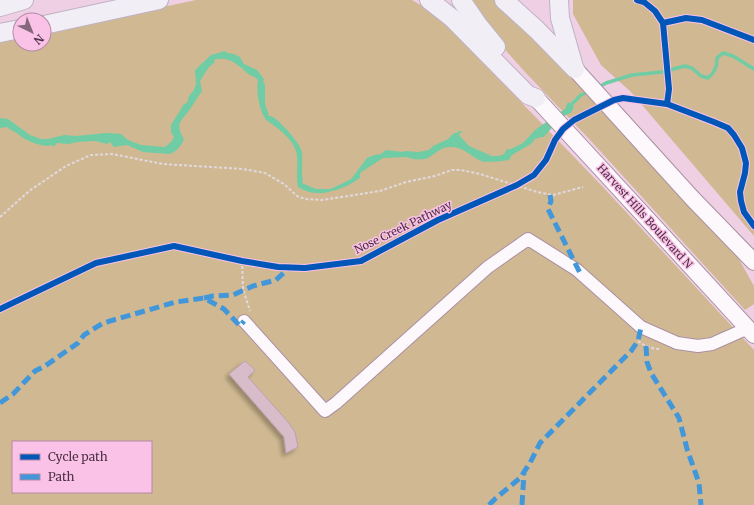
<svg xmlns="http://www.w3.org/2000/svg" width="754" height="505" viewBox="0 0 754 505" font-family="Merriweather,serif">
  <style>
    .green { fill: #d0b992; fill-rule: evenodd }
    .water { fill: #6fcca4 }
    .lines { fill: none; stroke-linecap: round; stroke-linejoin: round }
    .stream { stroke: #6fcca4; stroke-width: 3.5 }
    .building { fill: #d9bcca; stroke: #bda0af; filter: url(#shadow) }
    .street-casing { stroke: #aa90a2; stroke-width: 14 }
    .secondary-casing { stroke: #aa90a2; stroke-width: 18 }
    .primary-casing { stroke: #c0b2c5; stroke-width: 20 }
    .path { stroke: #e2d8df; stroke-width: 2; stroke-dasharray: 3 2; stroke-linecap: butt }
    .street { stroke: #fcf8fb; stroke-width: 12 }
    .secondary { stroke: #fcf8fb; stroke-width: 16 }
    .primary { stroke: #f2eef5; stroke-width: 18 }
    .quiet { stroke: #4197da; stroke-width: 5; stroke-dasharray: 10 5; stroke-linecap: butt }
    .cycleway-casing { stroke: #fbc2e8; stroke-width: 8 }
    .cycleway { stroke: #0057b8; stroke-width: 6 }
    .labels { text-anchor: middle; dominant-baseline: central; stroke-width: 3; stroke-linejoin: round; paint-order: stroke }
    .street-label { font-size: 11px; fill: #4c3043; stroke: #fbc2e8 }
  </style>
  <defs>
    <filter id="shadow"><feDropShadow dx="-3.5" dy="3.5" stdDeviation="2" flood-color="#0004"/></filter>
  </defs>
  <rect width="100%" height="100%" fill="#eecfe4"/>
  <g class="green">
    <path d="M196,0h216l25,15 165,171 152,164v155h-754v-464l20,-4v7h24v-12zM13,442h138v50h-138z"/>
    <polygon points="465,0 496,0 538,39 736,254 754,286 754,304 745,310 591,141 525,72 480,22"/>
    <polygon points="573,0 754,0 754,236 631,92 601,65 573,14"/>
  </g>
  <path class="water" d="M225,51l2,2 7,1 6,3 4,7 13,6 7,9 -1,3 2,2v20l4,11 -2,1c2,0 5,0 6,1 7,4 28,27 29,35 1,6 -1,24 1,28l-1,3 14,6h15l20,-10 16,-21 7,-3 7,-1 5,-4 17,2 2,-1 13,1 11,-2 4,-4 15,-7 6,-6h3l2,-2 5,1 -4,1 -1,2 10,11 23,10h7l5,-2 3,-5h4l12,-6 12,-13 30,-21 3,-7 6,5 -3,6c-9,2 -21,17 -27,24h-3l-6,2 -4,5 -19,11 -3,5c-7,1 -22,3 -28,1 -11,-5 -18,-15 -31,-14 -8,0 -13,5 -19,9 -5,5 -19,4 -24,1l-24,1 -20,13 -3,2v5c-4,2 -7,5 -11,7 -16,7 -34,13 -51,2 -2,-10 0,-20 -1,-31 -1,-15 -19,-28 -31,-36 -7,-11 -10,-27 -8,-40 -4,-5 -7,-3 -11,-7 -8,-8 -20,-18 -33,-13l1,2 -6,5 -9,14 2,10c-5,7 -9,14 -14,21 -9,10 -12,14 -4,27 -3,7 -7,12 -14,15l-27,-2 -16,-7 -13,2 -4,-5 -3,2 -12,-3 -18,1 -8,2 -12,-1 -3,3 -4,-1 -2,1c-11,-1 -22,-5 -30,-12 -3,-3 -7,-3 -11,-7l-7,1v-10l8,1 22,16 11,4h7l16,-4 12,1 30,-3 15,1 7,6 13,5 24,2 7,-6 2,-4 -3,-5v-7l13,-21 3,-1 2,-7 5,-6 2,-6 -1,-14 16,-15z"/>
  <g class="lines">
    <g class="stream">
      <path d="M597,88l9,-5 26,-8 30,-3 23,-6 7,2 9,8 7,2c7,-6 9,-11 9,-20l6,-5 10,3 21,13"/>
      <polyline points="568,108 581,95 590,91"/>
    </g>
  </g>
  <polygon class="building" points="245,361 255,370 248,377 288,422 295,432 298,447 286,453 284,437 229,374"/>
  <g class="lines">
    <g class="street-casing">
      <polyline id="street" points="244,321 325,411 336,403 488,267 528,239 577,270 641,327 677,343 698,346 712,344 748,328"/>
    </g>
    <g class="secondary-casing">
      <g id="secondary">
        <polyline points="575,69 692,198 754,262"/>
        <polyline points="536,98 754,335"/>
      </g>
    </g>
    <g class="primary-casing">
      <g id="primary">
        <polyline points="429,0 452,18 528,95 536,98"/>
        <polyline points="461,0 479,26 496,47"/>
        <polyline points="504,0 537,30 575,69"/>
        <polyline points="559,0 560,18 574,67"/>
        <polyline points="0,7 24,0"/>
        <polyline points="44,25 159,0"/>
        <polyline points="0,33 20,29"/>
      </g>
    </g>
    <g class="path">
      <polyline points="0,217 29,191 66,166 91,155 112,154 163,164 243,169 265,173 284,184 297,196 305,199 322,200 380,191 406,182 435,176 452,170 461,170 480,174 537,192 553,195 583,187"/>
      <polyline points="242,261 243,289 250,311"/>
      <path d="M638,341c7,5 14,8 23,8"/>
    </g>
    <use href="#street" class="street"/>
    <use href="#secondary" class="secondary"/>
    <use href="#primary" class="primary"/>
    <g class="quiet">
      <polyline points="550,195 551,201 548,209 580,273"/>
      <polyline points="204,298 213,296 233,295 253,286 276,280 289,268"/>
      <polyline points="646,346 647,362 651,373 679,418 687,449 699,483 701,505"/>
      <polyline points="0,403 13,394 35,371 45,366 78,343 84,335 103,323 176,302 204,298 224,309 240,326 244,321"/>
      <polyline points="489,505 496,498 520,478 530,463 540,443 631,351 638,341 641,327"/>
      <polyline points="522,505 524,473"/>
    </g>
    <g class="cycleway-casing">
      <g id="cycleway">
        <polyline points="637,0 644,2 655,11 663,23 669,89 667,104"/>
        <polyline points="663,23 686,18 702,20 754,40"/>
        <polyline points="0,309 96,263 174,246 242,261 278,267 305,268 361,261 438,220 517,185 534,175 546,160 555,140 563,129 574,120 614,100 623,98 667,104 714,122 728,128 734,135 742,148 746,163 745,173 740,192 741,201 744,212 754,226"/>
      </g>
    </g>
    <use href="#cycleway" class="cycleway"/>
  </g>
  <g class="labels">
    <g class="street-label">
      <text transform="translate(645 216) rotate(48)">Harvest Hills Boulevard N</text>
      <text transform="translate(403 227) rotate(-26)">Nose Creek Pathway</text>
    </g>
  </g>
  <rect x="12" y="441" width="140" height="52" fill="#fbc2e8" stroke="#b588a6"/>
  <rect x="20" y="454" width="20" height="6" fill="#0057b8" stroke="#b588a6"/>
  <text x="48" y="461" font-size="12" fill="#4c3043">Cycle path</text>
  <rect x="20" y="474" width="20" height="6" fill="#4197da" stroke="#b588a6"/>
  <text x="48" y="481" font-size="12" fill="#4c3043">Path</text>
  <g transform="translate(32 32) rotate(137)"><circle r="19" fill="#fbc2e8" stroke="#b588a6"/>
  <path d="M0-3L7 15L0 10L-7 15Z" fill="#85687b"/>
  <text y="-6" font-size="11" font-weight="bold" text-anchor="middle" fill="#4c3043">N</text>
  </g>
</svg>
